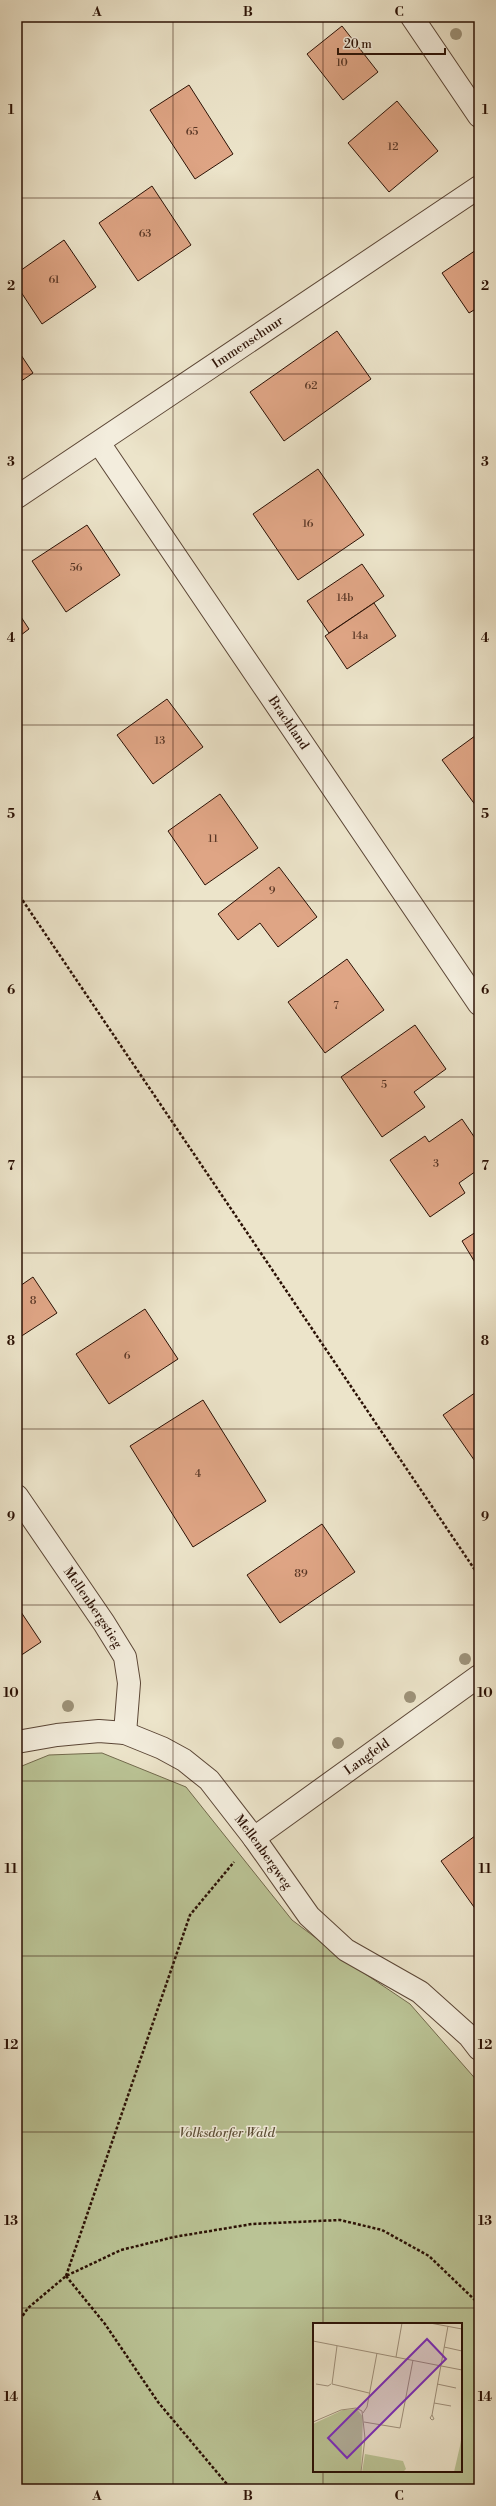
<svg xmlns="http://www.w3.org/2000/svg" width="496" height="2506" viewBox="0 0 496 2506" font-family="'Libre Bodoni',serif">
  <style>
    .green { fill: #bac395; stroke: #726a4d; fill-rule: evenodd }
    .building { fill: #dfa585; stroke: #2b1105 }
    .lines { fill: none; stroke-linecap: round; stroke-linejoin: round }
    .street-casing { stroke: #5b4636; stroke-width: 24 }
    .path { stroke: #2b1105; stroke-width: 2.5; stroke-dasharray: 3 2; stroke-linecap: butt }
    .street { stroke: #f3eddd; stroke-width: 22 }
    .tree { fill: #9d9279 }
    .grid { fill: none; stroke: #2b1105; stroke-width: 1; stroke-opacity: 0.55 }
    .labels { text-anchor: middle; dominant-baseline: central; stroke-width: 3; stroke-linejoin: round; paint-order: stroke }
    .number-label { font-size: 11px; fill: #583625 }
    .street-label { font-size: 13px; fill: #2b1105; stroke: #f3eddd }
    .park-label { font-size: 13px; font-style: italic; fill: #5d4f37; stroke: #f3eddd }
    .inset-road { fill: none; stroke: #9f907b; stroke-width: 1 }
    .view { fill: #7b2cbf; fill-opacity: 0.15; stroke: #7b2cbf; stroke-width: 2 }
    .inset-edge { fill: none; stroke: #2b1105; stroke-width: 2 }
    .neatline { fill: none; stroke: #2b1105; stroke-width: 1.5 }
    .grid-label { font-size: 13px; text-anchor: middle; font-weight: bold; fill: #2b1105 }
  </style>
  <rect width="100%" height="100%" fill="#ece4ca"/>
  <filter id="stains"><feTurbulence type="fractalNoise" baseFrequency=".005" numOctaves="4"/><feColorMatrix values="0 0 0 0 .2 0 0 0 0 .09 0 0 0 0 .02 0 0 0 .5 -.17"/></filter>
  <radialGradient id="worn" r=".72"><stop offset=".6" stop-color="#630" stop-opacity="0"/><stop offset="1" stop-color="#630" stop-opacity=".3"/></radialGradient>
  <path class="green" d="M102,1753l84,34 106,133 60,45 58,39 69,79v406h-462v-721l32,-13zM314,2324h147v147h-147z"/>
  <g class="building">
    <polygon points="342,26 378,72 343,100 307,54"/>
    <polygon points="189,85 233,154 195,179 150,110"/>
    <polygon points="397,101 438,151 389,192 348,143"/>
    <polygon points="152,186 191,245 138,281 99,223"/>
    <polygon points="64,240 96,287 42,324 17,286 17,273"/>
    <polygon points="479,248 479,307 469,313 442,273"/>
    <polygon points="337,331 371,379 284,441 250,392"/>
    <polygon points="17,349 33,373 17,384"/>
    <polygon points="318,469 364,535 298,580 253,514"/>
    <polygon points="87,525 120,575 66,612 32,561"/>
    <polygon points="362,564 384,596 329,633 307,601"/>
    <polygon points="374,603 396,636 347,669 325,636"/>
    <polygon points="17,611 29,629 17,638"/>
    <polygon points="167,699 203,747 153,784 117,735"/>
    <polygon points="479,733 479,810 442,760"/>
    <polygon points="220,794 258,848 205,885 168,831"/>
    <polygon points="279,867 317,917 278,947 260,923 238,940 218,914"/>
    <polygon points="347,959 384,1010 325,1053 288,1002"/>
    <polygon points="415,1025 446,1069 414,1092 425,1107 382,1137 341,1077"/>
    <polygon points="462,1119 479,1144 479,1169 459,1183 465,1193 430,1217 390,1160 425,1136 429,1142"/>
    <polygon points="479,1230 479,1269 462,1241"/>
    <polygon points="33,1277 57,1313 17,1339 17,1288"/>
    <polygon points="145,1309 178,1359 109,1404 76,1354"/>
    <polygon points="479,1390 479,1467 443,1415"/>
    <polygon points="203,1400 266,1501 193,1547 130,1446"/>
    <polygon points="322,1524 355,1572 280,1623 247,1575"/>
    <polygon points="17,1606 41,1642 17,1658"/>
    <polygon points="479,1833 479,1914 441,1861"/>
  </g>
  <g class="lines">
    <g class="street-casing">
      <g id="street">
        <polyline points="412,17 479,116"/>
        <path id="s1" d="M99,443l380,561"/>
        <path id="s2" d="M17,497l462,-310"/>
        <path id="s3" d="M17,1496l87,127 21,34 4,26 -4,50"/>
        <path id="s4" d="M17,1742l40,-7 42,-4 26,2 37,15 22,12 25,20 45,58 55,78 37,34 74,42 49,44 10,13"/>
        <path id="s5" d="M254,1838l225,-162"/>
      </g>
    </g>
    <g class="path">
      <polyline points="17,892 479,1576"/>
      <polyline points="66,2276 190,1915 234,1862"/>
      <polyline points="66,2276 105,2324 158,2402 231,2489"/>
      <polyline points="17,2324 28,2308 66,2276 121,2250 174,2237 252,2224 340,2220 382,2230 429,2256 479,2304"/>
    </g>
    <use href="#street" class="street"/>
  </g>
  <g class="tree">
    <circle cx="456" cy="34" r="6"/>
    <circle cx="465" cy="1659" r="6"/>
    <circle cx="410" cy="1697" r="6"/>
    <circle cx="68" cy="1706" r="6"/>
    <circle cx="338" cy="1743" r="6"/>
  </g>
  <path class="grid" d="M173,17v2472M323,17v2307M17,198h462M17,374h462M17,550h462M17,725h462M17,901h462M17,1077h462M17,1253h462M17,1429h462M17,1605h462M17,1781h462M17,1956h462M17,2132h462M17,2308h462M323,2471v18"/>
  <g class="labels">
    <g class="number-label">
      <text x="342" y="63">10</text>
      <text x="192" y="132">65</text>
      <text x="393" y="147">12</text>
      <text x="145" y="234">63</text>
      <text x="54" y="280">61</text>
      <text x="311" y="386">62</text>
      <text x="308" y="524">16</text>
      <text x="76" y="568">56</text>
      <text x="345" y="598">14b</text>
      <text x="360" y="636">14a</text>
      <text x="160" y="741">13</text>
      <text x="213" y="839">11</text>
      <text x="272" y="891">9</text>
      <text x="336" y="1006">7</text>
      <text x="384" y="1085">5</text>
      <text x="436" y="1164">3</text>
      <text x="33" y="1301">8</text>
      <text x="127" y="1356">6</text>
      <text x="198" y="1474">4</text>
      <text x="301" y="1574">89</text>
    </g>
    <g class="street-label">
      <text stroke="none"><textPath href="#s2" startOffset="278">Immenschuur</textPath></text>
      <text stroke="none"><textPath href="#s1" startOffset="338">Brachland</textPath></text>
      <text stroke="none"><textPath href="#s3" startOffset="135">Mellenbergstieg</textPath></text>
      <text stroke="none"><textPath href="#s5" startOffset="139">Langfeld</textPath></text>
      <text stroke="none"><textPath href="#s4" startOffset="296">Mellenbergweg</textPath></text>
    </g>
    <g class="park-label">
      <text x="227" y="2133">Volksdorfer Wald</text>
    </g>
  </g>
  <g transform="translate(313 2323)">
    <rect width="149" height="149" fill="#ece4ca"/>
    <path d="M44,86l6,8 -2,55h-48v-48l30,-14zM149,111v38h-8l6,-26zM52,131l38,7 3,8 -3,3h-41z" fill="#bac395"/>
    <path class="inset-road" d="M117,0l32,6M0,18l149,29M24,23l-5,38 37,9M131,24l18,4M83,34l6,-34M3,61l12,2 3,-2M124,61l19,4M121,80l17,3M50,90l4,-6 10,-54M119,92l16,-89M119,92l2,4 -2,1 -2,-2zM0,99l28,-12 15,-2 6,3 3,27 -4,34M51,99l36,6 13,-68"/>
    <path class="view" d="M114,16l19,20 -99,99 -19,-20z"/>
    <rect width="149" height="149" class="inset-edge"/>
  </g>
  <rect width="496" height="2506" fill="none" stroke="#ece4ca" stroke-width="44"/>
  <path d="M338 48v6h107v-6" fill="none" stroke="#2b1105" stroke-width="2"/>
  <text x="344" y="48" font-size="12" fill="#2b1105" stroke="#f3eddd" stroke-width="3" paint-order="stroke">20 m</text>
  <rect x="22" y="22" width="452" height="2462" class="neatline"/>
  <g class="grid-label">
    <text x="97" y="16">A</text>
    <text x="248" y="16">B</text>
    <text x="399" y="16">C</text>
    <text x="11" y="114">1</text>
    <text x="485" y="114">1</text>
    <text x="11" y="290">2</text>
    <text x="485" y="290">2</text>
    <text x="11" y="466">3</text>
    <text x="485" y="466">3</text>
    <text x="11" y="642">4</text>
    <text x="485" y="642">4</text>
    <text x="11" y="818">5</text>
    <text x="485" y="818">5</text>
    <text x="11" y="994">6</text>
    <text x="485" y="994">6</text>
    <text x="11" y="1170">7</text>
    <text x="485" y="1170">7</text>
    <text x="11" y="1345">8</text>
    <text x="485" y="1345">8</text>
    <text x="11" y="1521">9</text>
    <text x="485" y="1521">9</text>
    <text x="11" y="1697">10</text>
    <text x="485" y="1697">10</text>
    <text x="11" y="1873">11</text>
    <text x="485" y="1873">11</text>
    <text x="11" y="2049">12</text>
    <text x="485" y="2049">12</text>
    <text x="11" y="2225">13</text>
    <text x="485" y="2225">13</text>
    <text x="11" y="2401">14</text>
    <text x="485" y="2401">14</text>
    <text x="97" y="2500">A</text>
    <text x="248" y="2500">B</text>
    <text x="399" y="2500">C</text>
  </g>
  <rect width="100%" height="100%" filter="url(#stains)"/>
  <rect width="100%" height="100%" fill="url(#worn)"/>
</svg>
